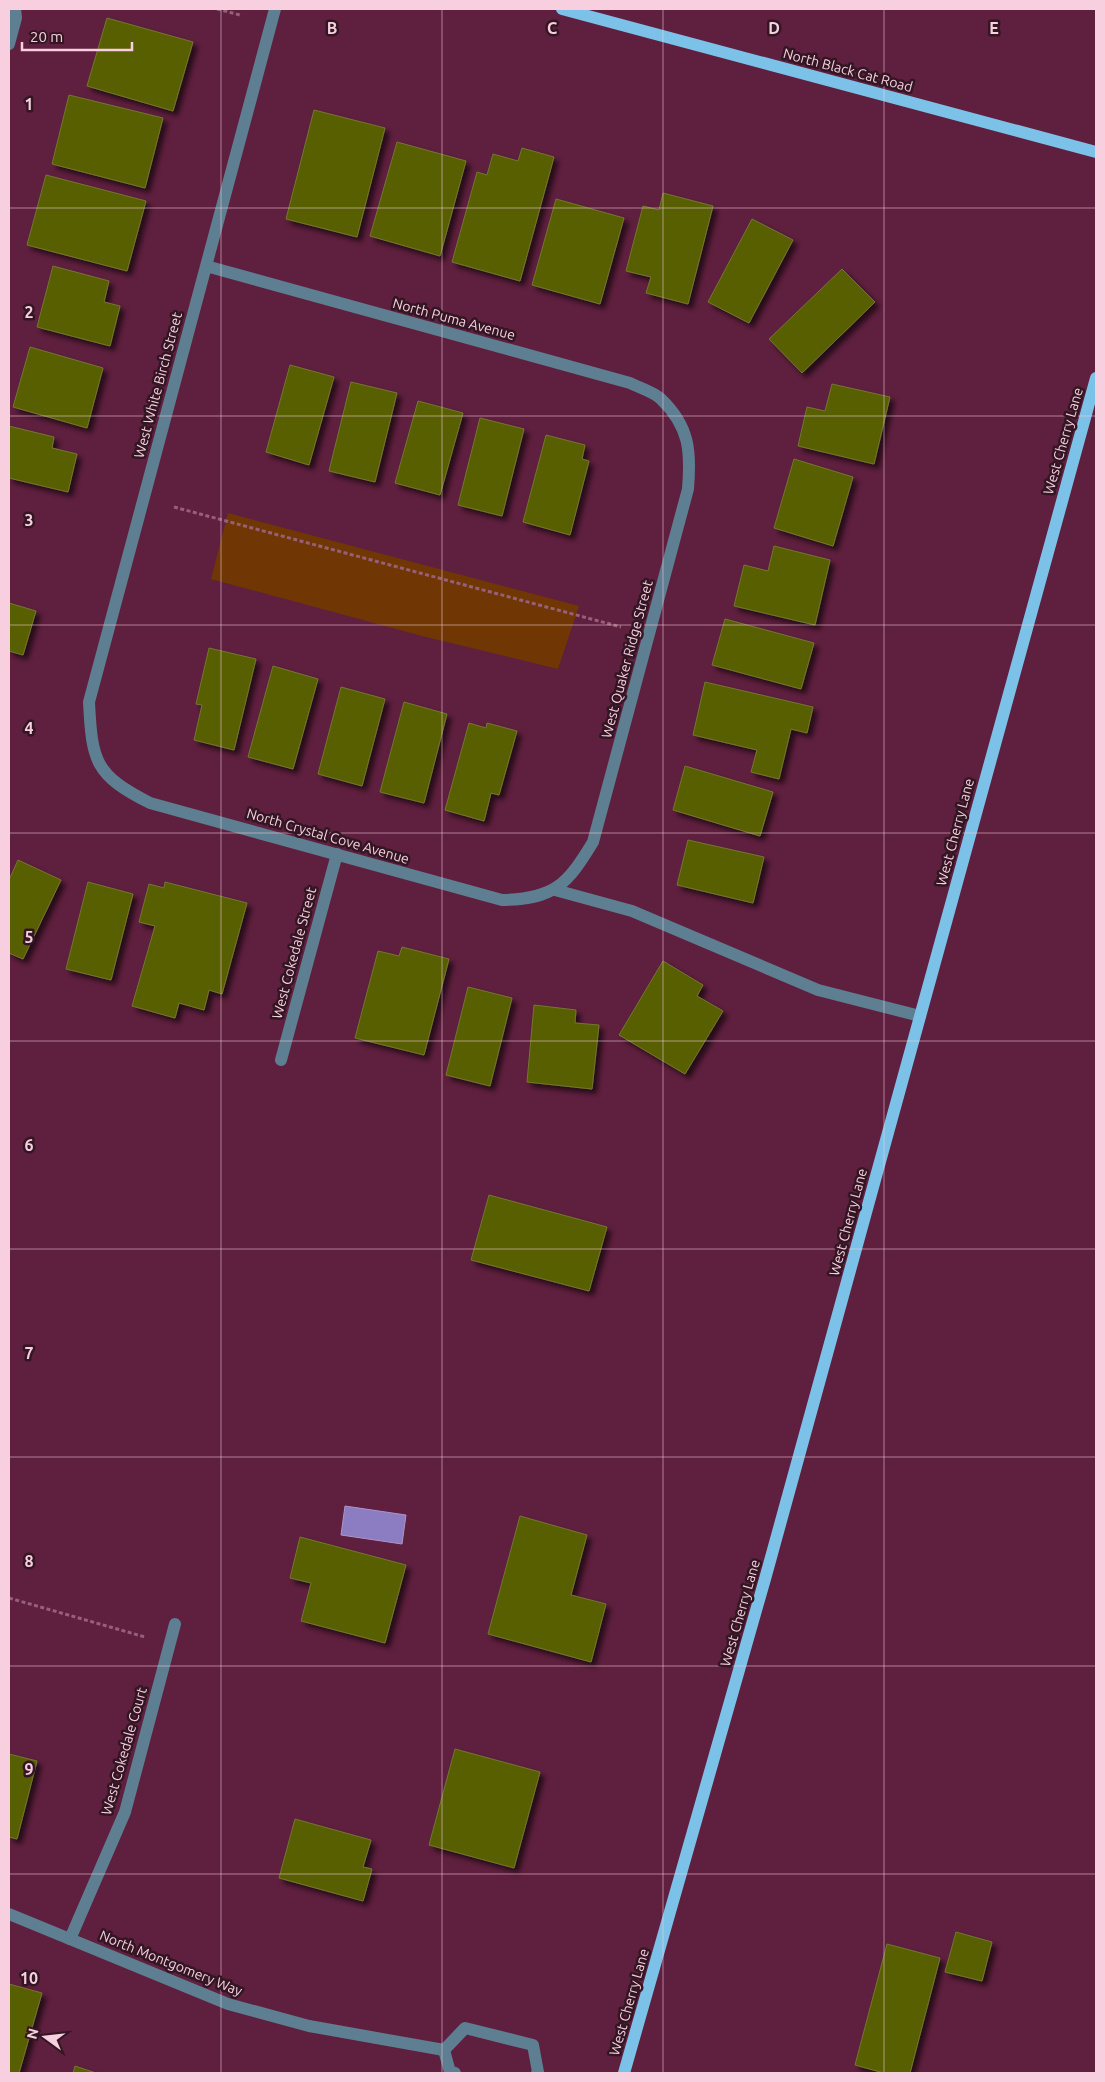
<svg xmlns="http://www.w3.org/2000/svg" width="1105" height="2082" viewBox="0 0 1105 2082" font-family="Ubuntu,sans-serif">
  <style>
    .green { fill: #703704 }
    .water { fill: #8c7cc1; stroke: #ac95ca }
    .building { fill: #585e01; stroke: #72782e; filter: url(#shadow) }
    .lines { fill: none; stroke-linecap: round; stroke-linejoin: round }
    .path { stroke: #975f78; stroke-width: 3; stroke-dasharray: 4 2.5; stroke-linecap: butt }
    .minor { stroke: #5e7e91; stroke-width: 12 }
    .major { stroke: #7cc1e7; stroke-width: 12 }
    .grid { fill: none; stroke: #f7cfde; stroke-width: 1; stroke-opacity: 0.55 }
    .labels { text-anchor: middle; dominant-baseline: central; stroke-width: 5; stroke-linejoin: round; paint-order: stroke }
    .street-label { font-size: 14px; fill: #f7cfde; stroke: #331623 }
    .grid-label { font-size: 16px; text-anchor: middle; font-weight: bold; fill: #f7cfde; stroke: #331623; stroke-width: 5; stroke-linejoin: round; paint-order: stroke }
  </style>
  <defs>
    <filter id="shadow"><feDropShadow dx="4.5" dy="4.5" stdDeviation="2.5" flood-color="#0009"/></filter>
  </defs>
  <rect width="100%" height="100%" fill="#5f1f3e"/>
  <polygon class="green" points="228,513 579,606 558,669 422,636 211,579"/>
  <polygon class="water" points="345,1506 406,1515 402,1544 341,1535"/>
  <g class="building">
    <polygon points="107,18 193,42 173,111 87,86"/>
    <polygon points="69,95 163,118 145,188 52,164"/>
    <polygon points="314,110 385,128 357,237 286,219"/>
    <polygon points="397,142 466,161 440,256 370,236"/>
    <polygon points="522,148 554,157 520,281 452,262 477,172 487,175 493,154 518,161"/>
    <polygon points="46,175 146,201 127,271 27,245"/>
    <polygon points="663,193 713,206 688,304 646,293 651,277 626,271 643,206 659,210"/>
    <polygon points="556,199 624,218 600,304 532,285"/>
    <polygon points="752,219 793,240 749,323 708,302"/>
    <polygon points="53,266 109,281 104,302 120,306 110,346 37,327"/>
    <polygon points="842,269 875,302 802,373 769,339"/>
    <polygon points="30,347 103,368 87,428 13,407"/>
    <polygon points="290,365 334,377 309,465 266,452"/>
    <polygon points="351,382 397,393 375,482 329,471"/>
    <polygon points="832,384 890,397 874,464 798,446 807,407 825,411"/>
    <polygon points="418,401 463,413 440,495 395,483"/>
    <polygon points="480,418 524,429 502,516 458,505"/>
    <polygon points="9,426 54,437 52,448 77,454 68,492 9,478"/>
    <polygon points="546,435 585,445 582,459 589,461 570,535 523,522"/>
    <polygon points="794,459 853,477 833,546 774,528"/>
    <polygon points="774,546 830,560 815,625 734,606 744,565 768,571"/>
    <polygon points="9,603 36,611 23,655 9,651"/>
    <polygon points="725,619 814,643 801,689 712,665"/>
    <polygon points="209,648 256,659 234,750 194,740 202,705 196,704"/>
    <polygon points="273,666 318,679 293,769 248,757"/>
    <polygon points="705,682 813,707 807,733 791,729 779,779 751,772 757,750 693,735"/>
    <polygon points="341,687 385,699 362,786 318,774"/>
    <polygon points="404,702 447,714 424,803 380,792"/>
    <polygon points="469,723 486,728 487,723 517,731 499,795 491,793 484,821 445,810"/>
    <polygon points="685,766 773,792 760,836 673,810"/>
    <polygon points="688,840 764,857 753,903 677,885"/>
    <polygon points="18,860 61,880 23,959 9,953 9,880"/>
    <polygon points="88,882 133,894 111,980 66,969"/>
    <polygon points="165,882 247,903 222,994 209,990 204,1010 179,1003 175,1018 132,1006 155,926 139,922 149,884 164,888"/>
    <polygon points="402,947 449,959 424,1055 355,1038 378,951 399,956"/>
    <polygon points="663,961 703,985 697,996 723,1011 685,1074 619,1035"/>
    <polygon points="468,987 512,998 490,1086 446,1075"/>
    <polygon points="534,1005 576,1010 575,1023 599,1025 592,1089 527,1082"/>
    <polygon points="489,1195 607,1227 589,1291 471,1260"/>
    <polygon points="520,1516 587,1535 571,1595 606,1604 591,1662 488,1634"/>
    <polygon points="300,1537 406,1565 385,1643 301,1621 311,1583 290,1578"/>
    <polygon points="455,1749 540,1772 514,1868 429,1845"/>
    <polygon points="9,1754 37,1761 17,1839 9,1837"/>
    <polygon points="295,1819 371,1840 363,1867 372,1869 363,1901 279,1878"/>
    <polygon points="956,1932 992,1942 982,1981 945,1972"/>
    <polygon points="887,1944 940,1958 910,2073 884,2073 855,2065"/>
    <polygon points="9,1984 42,1993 19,2073 9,2073"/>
    <polygon points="75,2066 96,2073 73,2073"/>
  </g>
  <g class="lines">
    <g class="path">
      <polyline points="217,9 240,15"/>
      <polyline points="174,507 621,627"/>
      <polyline points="9,1598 145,1637"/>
    </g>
    <g class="minor">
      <polyline points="9,44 16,18 15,9"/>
      <path d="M206,266l424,117c10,5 24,9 31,16 29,28 30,53 27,90l-95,353c-26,43 -39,57 -91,58l-352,-97c-55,-28 -58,-41 -61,-101l186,-693"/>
      <polyline points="555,890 632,911 818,990 920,1016"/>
      <polyline points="281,1060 337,854"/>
      <polyline points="9,1914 228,2004 309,2026 444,2050"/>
      <polyline points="70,1939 125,1812 175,1624"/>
      <polyline points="444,2050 465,2028 533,2045 538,2072 537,2073"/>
      <polyline points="444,2050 450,2072 455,2073"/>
    </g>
    <g class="major">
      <polyline points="562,9 1096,152"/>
      <polyline points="624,2073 765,1579 1096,378"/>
    </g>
  </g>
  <path class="grid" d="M221,9v2064M442,9v2064M663,9v2064M884,9v2064M9,208h1087M9,416h1087M9,625h1087M9,833h1087M9,1041h1087M9,1249h1087M9,1457h1087M9,1666h1087M9,1874h1087"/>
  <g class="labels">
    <g class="street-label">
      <text transform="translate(848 70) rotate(15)">North Black Cat Road</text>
      <text transform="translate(454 319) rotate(15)">North Puma Avenue</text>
      <text transform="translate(158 385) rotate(-75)">West White Birch Street</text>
      <text transform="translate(1063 441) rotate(-74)">West Cherry Lane</text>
      <text transform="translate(627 659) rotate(-75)">West Quaker Ridge Street</text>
      <text transform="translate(955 832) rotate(-75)">West Cherry Lane</text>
      <text transform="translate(328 836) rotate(16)">North Crystal Cove Avenue</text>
      <text transform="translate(294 953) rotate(-75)">West Cokedale Street</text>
      <text transform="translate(848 1222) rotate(-75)">West Cherry Lane</text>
      <text transform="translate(740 1613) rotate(-74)">West Cherry Lane</text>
      <text transform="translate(124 1751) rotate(-74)">West Cokedale Court</text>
      <text transform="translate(171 1963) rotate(22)">North Montgomery Way</text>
      <text transform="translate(629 2002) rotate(-74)">West Cherry Lane</text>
    </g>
  </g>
  <g class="grid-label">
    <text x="332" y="34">B</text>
    <text x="552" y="34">C</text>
    <text x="774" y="34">D</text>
    <text x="994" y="34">E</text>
    <text x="29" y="110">1</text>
    <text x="29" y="318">2</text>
    <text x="29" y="526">3</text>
    <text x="29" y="734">4</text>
    <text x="29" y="943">5</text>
    <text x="29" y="1151">6</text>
    <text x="29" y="1359">7</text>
    <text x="29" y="1567">8</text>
    <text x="29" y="1775">9</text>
    <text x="29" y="1984">10</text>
  </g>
  <rect width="1105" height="2082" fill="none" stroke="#f7cfde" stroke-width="20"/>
  <g transform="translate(45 2037) rotate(285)" stroke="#331623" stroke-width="4" paint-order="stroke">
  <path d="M0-4L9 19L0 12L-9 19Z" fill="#f7cfde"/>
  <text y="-8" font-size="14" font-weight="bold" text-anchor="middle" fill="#f7cfde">N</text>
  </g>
  <path d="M22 42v8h110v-8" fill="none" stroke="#f7cfde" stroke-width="2.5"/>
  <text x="30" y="42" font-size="15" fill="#f7cfde" stroke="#331623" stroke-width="4" paint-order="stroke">20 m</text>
</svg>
